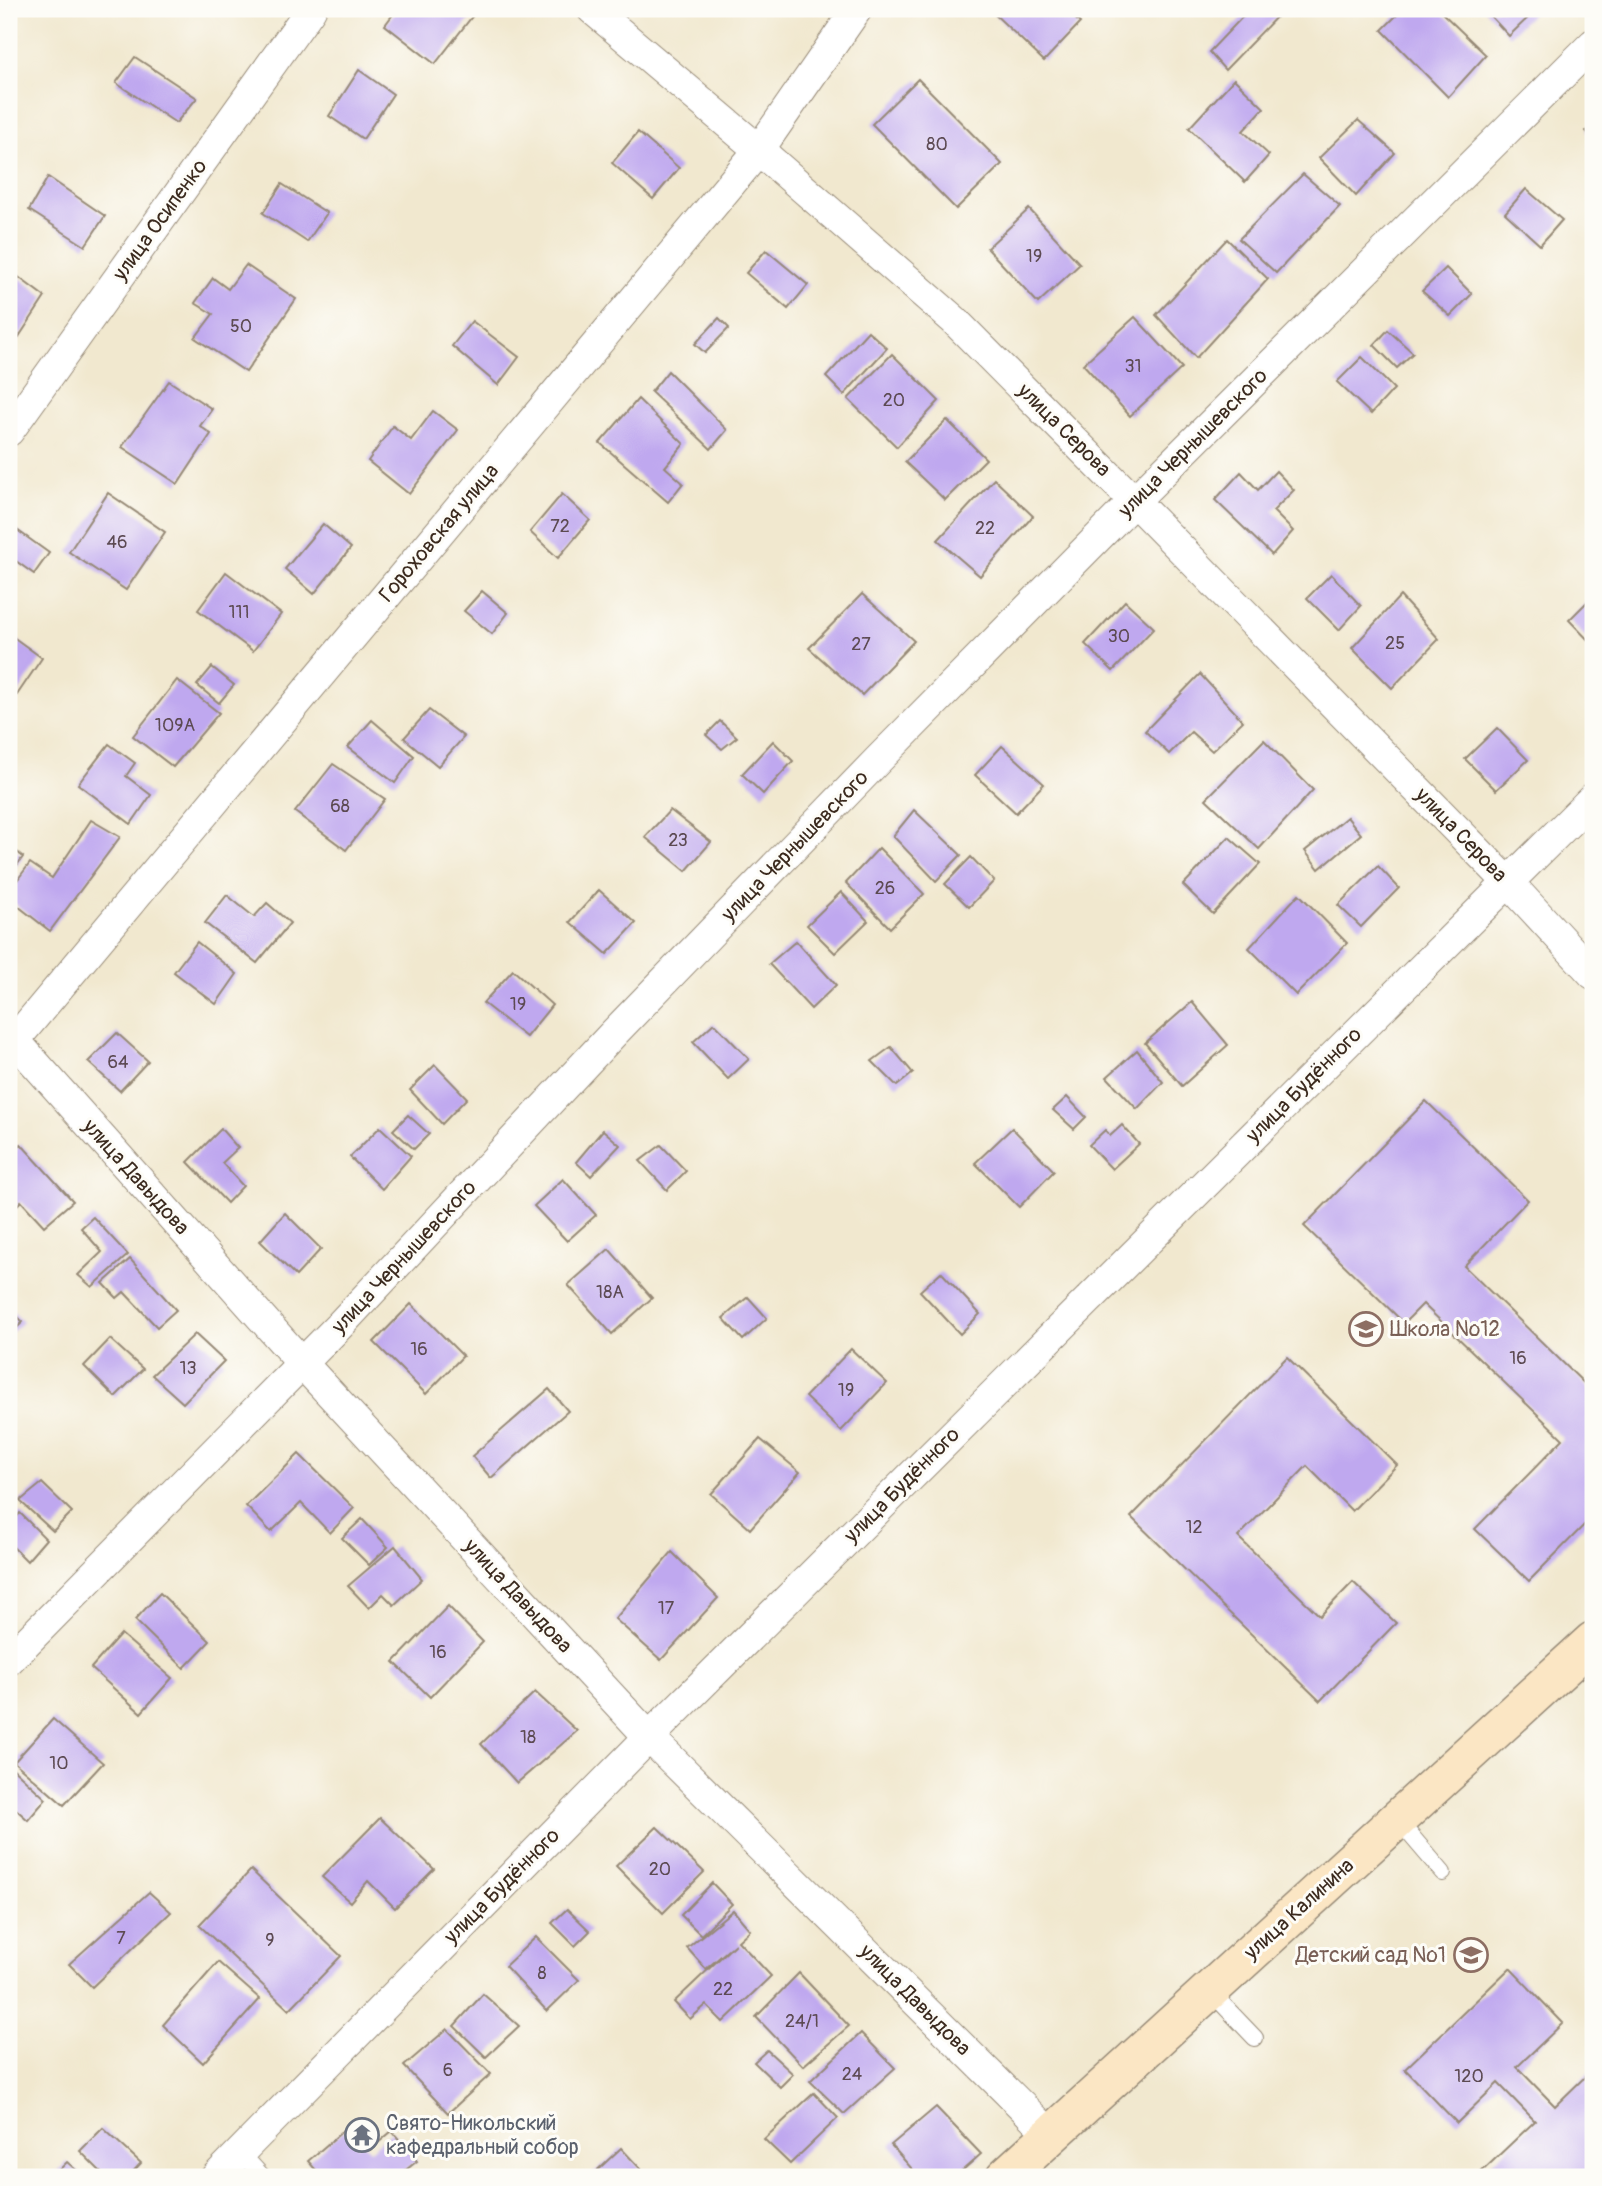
<svg xmlns="http://www.w3.org/2000/svg" width="1602" height="2186" viewBox="0 0 1602 2186" font-family="Pangolin,sans-serif">
  <style>
    .building { fill: #bfa8ef }
    .lines { fill: none; stroke-linecap: round; stroke-linejoin: round }
    .lane-casing { stroke: #968976; stroke-width: 18 }
    .street-casing { stroke: #968976; stroke-width: 32 }
    .secondary-casing { stroke: #968976; stroke-width: 41 }
    .lane { stroke: #fff; stroke-width: 16 }
    .street { stroke: #fff; stroke-width: 30 }
    .secondary { stroke: #fbe6c4; stroke-width: 38 }
    .labels { text-anchor: middle; dominant-baseline: central; stroke-width: 6; stroke-linejoin: round; paint-order: stroke }
    .number-label { font-size: 18px; fill: #5c4a52 }
    .street-label { font-size: 21px; fill: #3b2a1e; stroke: #fdfcf7 }
    .education-label { font-size: 21px; fill: #785e54; stroke: #fdfcf7; text-anchor: start }
    .worship-label { font-size: 21px; fill: #5b616d; stroke: #fdfcf7; text-anchor: start }
  </style>
  <rect width="100%" height="100%" fill="#fdfcf7"/>
  <filter id="ink" filterUnits="userSpaceOnUse"><feTurbulence type="fractalNoise" baseFrequency=".0143" numOctaves="2"/><feDisplacementMap in="SourceGraphic" scale="14" xChannelSelector="R" yChannelSelector="G"/><feConvolveMatrix kernelMatrix="1 2 1 2 8 2 1 2 1" color-interpolation-filters="sRGB"/></filter>
  <filter id="wash" filterUnits="userSpaceOnUse"><feTurbulence type="fractalNoise" baseFrequency=".00686" numOctaves="4" result="noise"/><feDisplacementMap in="SourceGraphic" scale="28" xChannelSelector="R" yChannelSelector="G"/><feGaussianBlur stdDeviation="1.57" result="paint"/><feColorMatrix in="noise" values="0 0 0 0 0 0 0 0 0 0 0 0 0 0 0 0 0 1.4 0 .05"/><feComposite in="paint" operator="in"/></filter>
  <g filter="url(#wash)">
    <rect width="100%" height="100%" fill="#f1e8cf"/>
    <g id="blocks">
      <g class="building">
        <polygon points="397,9 467,9 474,14 435,64 385,25"/>
        <polygon points="989,9 1065,9 1080,23 1044,61"/>
        <polygon points="1250,9 1284,9 1225,70 1209,52"/>
        <polygon points="1403,9 1438,9 1486,55 1448,97 1382,30"/>
        <polygon points="1484,9 1537,9 1509,36"/>
        <polygon points="135,57 197,98 176,123 116,83"/>
        <polygon points="359,70 393,94 363,139 329,116"/>
        <polygon points="918,79 1002,164 956,209 872,124"/>
        <polygon points="1234,79 1264,108 1243,131 1269,155 1245,182 1189,128"/>
        <polygon points="1358,120 1395,153 1356,196 1319,158"/>
        <polygon points="1593,124 1593,139 1586,131"/>
        <polygon points="638,132 679,168 653,199 612,163"/>
        <polygon points="1303,174 1340,206 1276,273 1239,239"/>
        <polygon points="48,177 105,216 85,246 29,210"/>
        <polygon points="282,184 327,213 307,242 263,213"/>
        <polygon points="1526,189 1562,220 1540,245 1505,213"/>
        <polygon points="1029,209 1080,264 1038,303 987,248"/>
        <polygon points="1227,239 1268,279 1196,358 1156,315"/>
        <polygon points="766,250 808,285 788,309 746,273"/>
        <polygon points="246,265 296,299 246,372 195,338 213,314 195,303 213,278 228,289"/>
        <polygon points="1446,268 1472,294 1450,316 1422,291"/>
        <polygon points="9,270 45,297 9,352"/>
        <polygon points="1135,317 1182,368 1130,416 1083,364"/>
        <polygon points="719,318 729,328 705,353 695,344"/>
        <polygon points="472,321 519,357 498,385 452,346"/>
        <polygon points="1388,330 1413,353 1397,368 1374,345"/>
        <polygon points="868,331 887,348 844,395 826,377"/>
        <polygon points="892,354 939,401 897,447 848,399"/>
        <polygon points="1362,357 1394,389 1371,414 1337,382"/>
        <polygon points="668,371 727,430 711,449 651,392"/>
        <polygon points="169,381 212,409 200,426 211,434 178,484 122,447"/>
        <polygon points="638,399 684,444 665,467 683,483 668,502 600,443"/>
        <polygon points="433,411 458,430 409,494 368,461 393,426 411,440"/>
        <polygon points="947,420 986,459 945,500 905,462"/>
        <polygon points="1276,471 1294,490 1273,511 1293,531 1272,555 1215,500 1241,472 1258,490"/>
        <polygon points="994,479 1033,516 980,576 938,540"/>
        <polygon points="108,493 165,532 126,590 69,552"/>
        <polygon points="562,494 590,520 558,558 530,532"/>
        <polygon points="323,524 351,548 314,594 285,569"/>
        <polygon points="17,530 49,553 34,574 9,556 9,543"/>
        <polygon points="226,572 281,614 253,651 198,610"/>
        <polygon points="1331,574 1361,606 1339,630 1307,598"/>
        <polygon points="482,591 508,613 492,634 464,611"/>
        <polygon points="862,594 914,641 862,695 809,648"/>
        <polygon points="1400,596 1439,639 1392,688 1352,648"/>
        <polygon points="1593,596 1593,645 1569,620"/>
        <polygon points="1125,601 1154,628 1113,671 1085,644"/>
        <polygon points="9,634 42,658 17,695 9,690"/>
        <polygon points="212,667 234,685 219,703 197,685"/>
        <polygon points="1200,674 1243,721 1212,751 1191,732 1169,754 1145,731"/>
        <polygon points="177,680 219,713 173,767 133,736"/>
        <polygon points="429,710 464,737 438,766 404,738"/>
        <polygon points="372,720 414,756 395,783 348,747"/>
        <polygon points="720,721 737,737 722,749 706,735"/>
        <polygon points="1497,728 1528,760 1496,790 1465,759"/>
        <polygon points="1264,740 1313,790 1259,849 1206,799"/>
        <polygon points="773,741 793,761 763,794 742,774"/>
        <polygon points="109,744 135,763 126,776 151,795 131,824 78,784"/>
        <polygon points="1002,746 1044,784 1016,813 975,775"/>
        <polygon points="333,764 385,799 346,850 295,812"/>
        <polygon points="670,810 711,842 686,871 645,837"/>
        <polygon points="914,810 961,855 936,881 893,836"/>
        <polygon points="1347,817 1361,834 1319,869 1305,851"/>
        <polygon points="91,820 120,837 50,931 9,899 9,891 30,863 52,878"/>
        <polygon points="1229,837 1260,864 1213,914 1183,885"/>
        <polygon points="9,845 23,857 9,876"/>
        <polygon points="879,848 924,894 890,928 846,883"/>
        <polygon points="971,857 994,881 969,907 945,884"/>
        <polygon points="1378,866 1399,888 1361,927 1338,905"/>
        <polygon points="599,890 636,923 607,954 570,922"/>
        <polygon points="841,892 868,921 835,953 807,925"/>
        <polygon points="1299,894 1347,943 1296,995 1249,948"/>
        <polygon points="227,895 254,917 267,903 290,923 257,963 205,923"/>
        <polygon points="796,941 836,985 811,1009 769,964"/>
        <polygon points="197,942 237,974 216,1004 174,972"/>
        <polygon points="513,970 552,1005 526,1037 483,1003"/>
        <polygon points="1192,1002 1228,1045 1182,1086 1145,1043"/>
        <polygon points="714,1023 749,1059 728,1079 693,1042"/>
        <polygon points="117,1033 148,1061 120,1091 88,1062"/>
        <polygon points="891,1047 913,1073 897,1086 872,1061"/>
        <polygon points="1137,1050 1163,1082 1137,1109 1107,1077"/>
        <polygon points="435,1065 467,1098 442,1124 410,1090"/>
        <polygon points="1067,1097 1086,1117 1074,1129 1053,1110"/>
        <polygon points="1426,1101 1528,1200 1464,1266 1593,1392 1593,1516 1529,1581 1475,1529 1563,1439 1423,1304 1404,1323 1304,1226"/>
        <polygon points="408,1115 429,1134 414,1149 393,1130"/>
        <polygon points="1122,1125 1139,1144 1112,1169 1089,1145 1105,1130 1110,1136"/>
        <polygon points="380,1127 411,1156 382,1189 350,1157"/>
        <polygon points="1012,1128 1054,1171 1019,1207 975,1163"/>
        <polygon points="221,1129 238,1148 222,1163 243,1186 227,1203 188,1162"/>
        <polygon points="603,1130 620,1145 591,1176 576,1162"/>
        <polygon points="21,1144 73,1201 44,1226 21,1201 9,1214 9,1157"/>
        <polygon points="661,1145 686,1171 667,1190 640,1161"/>
        <polygon points="563,1179 596,1215 567,1241 534,1206"/>
        <polygon points="285,1213 321,1249 296,1276 260,1241"/>
        <polygon points="93,1217 128,1255 92,1287 78,1275 102,1252 81,1228"/>
        <polygon points="609,1249 652,1298 612,1334 568,1285"/>
        <polygon points="130,1259 176,1310 157,1327 124,1292 117,1298 103,1283"/>
        <polygon points="941,1272 980,1314 960,1334 920,1291"/>
        <polygon points="748,1297 767,1318 743,1340 723,1318"/>
        <polygon points="411,1304 463,1356 426,1394 374,1342"/>
        <polygon points="9,1308 23,1322 9,1335"/>
        <polygon points="195,1334 224,1361 183,1403 152,1375"/>
        <polygon points="110,1339 143,1369 115,1397 84,1366"/>
        <polygon points="851,1349 887,1383 841,1431 805,1397"/>
        <polygon points="1287,1357 1397,1465 1352,1511 1307,1466 1238,1537 1320,1616 1353,1582 1396,1623 1320,1701 1131,1517"/>
        <polygon points="549,1389 568,1411 491,1478 472,1456"/>
        <polygon points="760,1439 800,1472 750,1529 711,1494"/>
        <polygon points="299,1454 354,1508 330,1533 301,1503 271,1532 246,1506"/>
        <polygon points="42,1483 72,1512 53,1531 20,1501"/>
        <polygon points="20,1513 46,1539 27,1561 9,1543 9,1525"/>
        <polygon points="362,1519 388,1547 369,1565 342,1538"/>
        <polygon points="395,1546 422,1579 394,1605 383,1594 369,1608 348,1586"/>
        <polygon points="672,1552 718,1598 661,1660 615,1619"/>
        <polygon points="160,1593 210,1641 184,1668 135,1620"/>
        <polygon points="448,1606 483,1642 430,1697 394,1662"/>
        <polygon points="121,1634 172,1678 141,1713 91,1668"/>
        <polygon points="535,1692 577,1731 517,1783 481,1744"/>
        <polygon points="53,1719 103,1763 64,1805 14,1762"/>
        <polygon points="9,1765 46,1799 28,1820 9,1803"/>
        <polygon points="380,1818 434,1869 395,1908 368,1881 350,1902 322,1877"/>
        <polygon points="657,1827 704,1872 663,1913 616,1866"/>
        <polygon points="251,1870 341,1956 289,2010 199,1925"/>
        <polygon points="712,1883 732,1904 701,1935 681,1915"/>
        <polygon points="149,1892 171,1912 92,1987 69,1964"/>
        <polygon points="567,1909 590,1931 575,1946 552,1923"/>
        <polygon points="733,1910 750,1930 738,1941 771,1976 723,2022 706,2005 690,2019 674,2002 735,1944 706,1969 687,1948"/>
        <polygon points="536,1937 579,1980 547,2011 505,1966"/>
        <polygon points="218,1962 260,1999 203,2063 163,2025"/>
        <polygon points="1510,1968 1563,2023 1517,2067 1555,2106 1593,2069 1593,2172 1588,2177 1476,2177 1535,2121 1498,2083 1457,2123 1405,2069"/>
        <polygon points="799,1973 849,2026 803,2066 756,2017"/>
        <polygon points="483,1994 519,2026 486,2057 454,2026"/>
        <polygon points="447,2029 491,2074 448,2113 404,2066"/>
        <polygon points="861,2033 895,2068 844,2114 810,2081"/>
        <polygon points="767,2050 793,2074 780,2087 754,2062"/>
        <polygon points="814,2093 838,2118 790,2164 764,2139"/>
        <polygon points="936,2107 981,2154 955,2177 919,2177 891,2145"/>
        <polygon points="103,2128 141,2163 128,2177 106,2177 80,2151"/>
        <polygon points="344,2130 357,2146 362,2142 370,2150 392,2131 417,2161 397,2177 322,2177 308,2161"/>
        <polygon points="621,2148 648,2177 590,2177"/>
        <polygon points="67,2162 84,2177 52,2177"/>
      </g>
    </g>
  </g>
  <g filter="url(#ink)">
    <use href="#blocks" fill-opacity="0" stroke="#968976" stroke-width="2"/>
    <g class="lines">
      <g class="lane-casing">
        <g id="lane">
          <polyline points="1397,1819 1443,1873"/>
          <polyline points="1210,1991 1255,2038"/>
          <polyline points="240,2152 263,2177"/>
        </g>
      </g>
      <g class="street-casing">
        <g id="street">
          <polyline points="592,9 759,150 954,320 1134,501 1508,882 1593,974"/>
          <polyline points="9,431 311,9"/>
          <polyline points="9,1034 301,1362 649,1737 1051,2135"/>
          <polyline points="9,1047 759,150 857,9"/>
          <polyline points="9,1660 339,1326 612,1035 878,760 1134,501 1593,44"/>
          <polyline points="216,2177 649,1737 1593,798"/>
        </g>
      </g>
      <g class="secondary-casing">
        <polyline id="secondary" points="1005,2177 1593,1641"/>
      </g>
      <use href="#lane" class="lane"/>
      <use href="#street" class="street"/>
      <use href="#secondary" class="secondary"/>
    </g>
  </g>
  <defs>
    <g id="school-ring" transform="scale(1.75)"><circle r="9.5" fill="#fdfcf7" stroke="#8d6e63" stroke-width="1.5"/><path d="M0-5L7-2L0 1L-7-2ZM-4 1L0 2.5L4 1V4Q0 6-4 4Z" fill="#8d6e63"/></g>
    <g id="temple-ring" transform="scale(1.75)"><circle r="9.5" fill="#fdfcf7" stroke="#6b7280" stroke-width="1.5"/><path d="M0-6L5-2H3V0L6.5 2.5H4V6H1.5V3h-3V6H-4V2.5H-6.5L-3 0V-2H-5Z" fill="#6b7280"/></g>
  </defs>
  <g fill-rule="evenodd">
    <use href="#school-ring" x="1366" y="1329"/>
    <use href="#school-ring" x="1471" y="1955"/>
    <use href="#temple-ring" x="362" y="2135"/>
  </g>
  <g class="labels">
    <g class="number-label">
      <text x="937" y="144">80</text>
      <text x="1034" y="256">19</text>
      <text x="241" y="326">50</text>
      <text x="1133" y="366">31</text>
      <text x="894" y="400">20</text>
      <text x="560" y="526">72</text>
      <text x="985" y="528">22</text>
      <text x="117" y="542">46</text>
      <text x="239" y="612">111</text>
      <text x="1119" y="636">30</text>
      <text x="1395" y="643">25</text>
      <text x="861" y="644">27</text>
      <text x="175" y="725">109А</text>
      <text x="340" y="806">68</text>
      <text x="678" y="840">23</text>
      <text x="885" y="888">26</text>
      <text x="518" y="1004">19</text>
      <text x="118" y="1062">64</text>
      <text x="610" y="1292">18А</text>
      <text x="419" y="1349">16</text>
      <text x="1518" y="1358">16</text>
      <text x="188" y="1368">13</text>
      <text x="846" y="1390">19</text>
      <text x="1194" y="1527">12</text>
      <text x="666" y="1608">17</text>
      <text x="438" y="1652">16</text>
      <text x="528" y="1737">18</text>
      <text x="59" y="1763">10</text>
      <text x="660" y="1869">20</text>
      <text x="121" y="1938">7</text>
      <text x="270" y="1940">9</text>
      <text x="542" y="1973">8</text>
      <text x="723" y="1989">22</text>
      <text x="802" y="2021">24/1</text>
      <text x="448" y="2070">6</text>
      <text x="852" y="2074">24</text>
      <text x="1469" y="2076">120</text>
    </g>
    <g class="street-label">
      <text transform="translate(160 220) rotate(-54)">улица Осипенко</text>
      <text transform="translate(1064 430) rotate(45)">улица Серова</text>
      <text transform="translate(1193 443) rotate(-45)">улица Чернышевского</text>
      <text transform="translate(439 533) rotate(-50)">Гороховская улица</text>
      <text transform="translate(1461 835) rotate(46)">улица Серова</text>
      <text transform="translate(795 846) rotate(-46)">улица Чернышевского</text>
      <text transform="translate(1304 1085) rotate(-45)">улица Будённого</text>
      <text transform="translate(136 1177) rotate(48)">улица Давыдова</text>
      <text transform="translate(404 1257) rotate(-47)">улица Чернышевского</text>
      <text transform="translate(902 1485) rotate(-45)">улица Будённого</text>
      <text transform="translate(518 1596) rotate(47)">улица Давыдова</text>
      <text transform="translate(502 1886) rotate(-45)">улица Будённого</text>
      <text transform="translate(1299 1909) rotate(-42)">улица Калинина</text>
      <text transform="translate(915 2000) rotate(45)">улица Давыдова</text>
    </g>
    <g class="education-label">
      <text x="1390" y="1329">Школа №12</text>
      <text x="1446" y="1955" text-anchor="end">Детский сад №1</text>
    </g>
    <g class="worship-label">
      <text x="386" y="2123">Свято-Никольский<tspan x="386" dy="24">кафедральный собор</tspan></text>
    </g>
  </g>
  <rect width="1602" height="2186" fill="none" stroke="#fdfcf7" stroke-width="35"/>
</svg>
